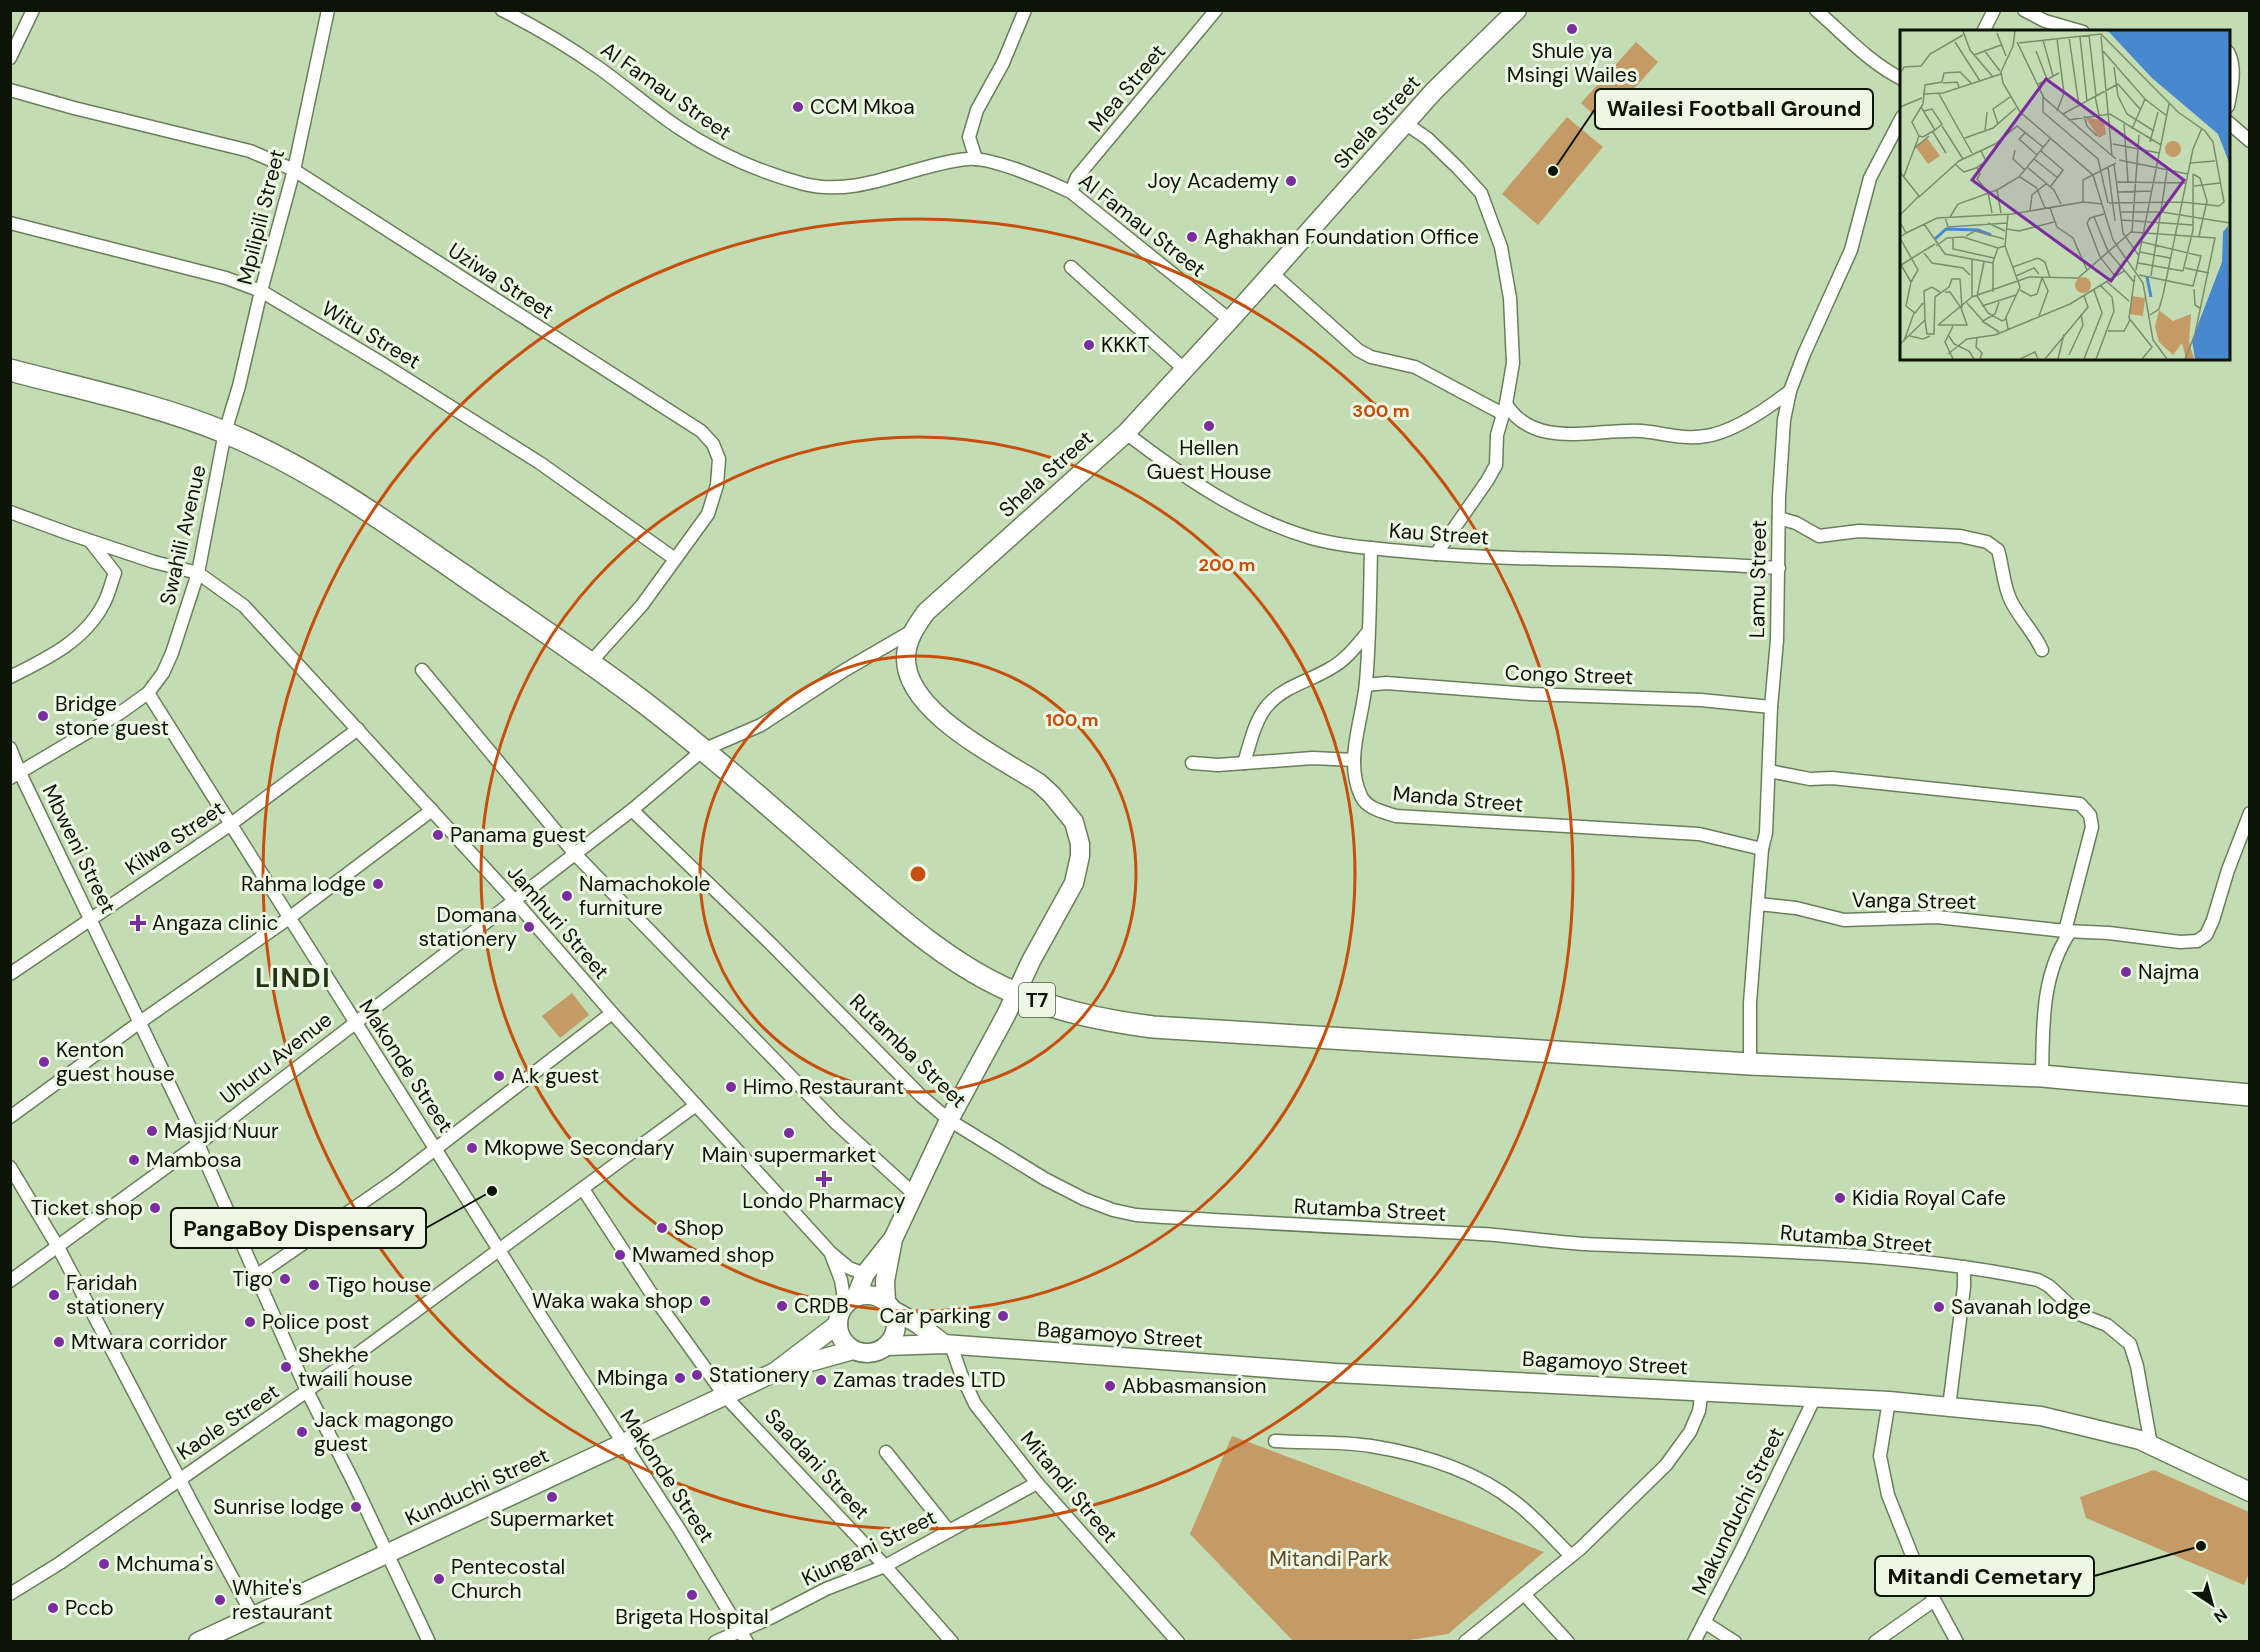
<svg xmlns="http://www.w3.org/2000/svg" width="2260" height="1652" viewBox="0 0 2260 1652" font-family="'DM Sans',sans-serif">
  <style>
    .green { fill: #c59b65 }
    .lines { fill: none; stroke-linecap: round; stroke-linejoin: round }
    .minor-casing { stroke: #697f5a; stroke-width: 15 }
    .secondary-casing { stroke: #697f5a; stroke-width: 21 }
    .trunk-casing { stroke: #697f5a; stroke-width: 24 }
    .minor { stroke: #fff; stroke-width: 12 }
    .secondary { stroke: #fff; stroke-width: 18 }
    .trunk { stroke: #fff; stroke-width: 21 }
    .ring { fill: none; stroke: #c74f0b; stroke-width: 3 }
    .poi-dot { fill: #7a2d9e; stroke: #ecf8e4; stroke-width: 2 }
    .labels { text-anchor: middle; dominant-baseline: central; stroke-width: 6; stroke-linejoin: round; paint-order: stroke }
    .shield { fill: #ecf8e4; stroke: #4f5849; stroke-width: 1.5 }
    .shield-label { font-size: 20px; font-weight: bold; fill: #0c1406 }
    .poi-label { font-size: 21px; fill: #0c1406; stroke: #ecf8e4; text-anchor: start }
    .street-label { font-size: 21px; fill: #0c1406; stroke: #ecf8e4 }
    .park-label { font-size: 21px; fill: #634825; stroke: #ecf8e4 }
    .district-label { font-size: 27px; font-weight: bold; letter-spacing: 1.5px; fill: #253816; stroke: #ecf8e4 }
    .inset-river { fill: none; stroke: #4888cf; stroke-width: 3 }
    .inset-road { fill: none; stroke: #7a8c6e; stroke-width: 1.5 }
    .view { fill: #7a2d9e; fill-opacity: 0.15; stroke: #7a2d9e; stroke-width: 3 }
    .inset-edge { fill: none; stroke: #0c1406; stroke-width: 3 }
    .centre { fill: #c74f0b; stroke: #ecf8e4; stroke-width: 3 }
    .ring-label { font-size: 18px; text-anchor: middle; font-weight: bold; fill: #c74f0b; stroke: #ecf8e4; stroke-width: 6; stroke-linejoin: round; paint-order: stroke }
    .leader { fill: none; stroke: #0c1406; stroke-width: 2 }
    .callout-dot { fill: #0c1406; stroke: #ecf8e4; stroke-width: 2 }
    .callout { fill: #ecf8e4; stroke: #0c1406; stroke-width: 2 }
    .callout-label { font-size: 22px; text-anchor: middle; font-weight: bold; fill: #0c1406 }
  </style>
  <rect width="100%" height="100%" fill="#c4dcb3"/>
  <g class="green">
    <polygon points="1636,42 1658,62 1603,123 1581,103"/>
    <polygon points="1567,117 1603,147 1538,225 1502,194"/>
    <polygon points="572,993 589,1015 560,1038 542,1016"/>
    <polygon points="1232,1436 1544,1552 1448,1634 1404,1641 1293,1641 1190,1534"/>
    <polygon points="2154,1470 2249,1512 2249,1573 2244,1585 2086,1518 2080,1497"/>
  </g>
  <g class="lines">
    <g class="minor-casing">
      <g id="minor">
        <path d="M502,10c34,17 66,36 97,58 28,20 53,42 80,60 39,26 80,44 125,56 57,14 108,-20 164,-25 24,-2 80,22 103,33l159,128"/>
        <path d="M1816,10c28,24 52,52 86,69"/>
        <polyline points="2024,10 2045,21 2083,32"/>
        <polyline points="1983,32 1994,10"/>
        <path d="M2228,52c9,16 3,37 0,54"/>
        <polyline points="10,58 33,10"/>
        <polyline points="10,90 74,108 250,151 294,170 701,431 713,444 719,459 717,485 708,514 642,605 590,663"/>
        <polyline points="2228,122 2250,141"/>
        <polyline points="1405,123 1428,139 1458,168 1481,193 1501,247 1510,298 1513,363 1506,404 1497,435 1496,465 1487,481 1436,554"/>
        <polyline points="976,159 969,137 977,110 1003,63 1025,10"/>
        <polyline points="1071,192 1077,177 1216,10"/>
        <polyline points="10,223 226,278 261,291 383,364 540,463 675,559"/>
        <polyline points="1071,267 1184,369"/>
        <polyline points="1272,273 1358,350 1371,357 1415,367 1503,414"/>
        <path d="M1506,404c29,47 91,24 136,27 21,2 42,9 64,5 28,-4 62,-28 84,-45"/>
        <path d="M1126,433c56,43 116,85 185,105 29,8 60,10 90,13 50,5 100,7 150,8 76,1 152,4 228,9"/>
        <polyline points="10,512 70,534 154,562 198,573 244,606 514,900 612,1013 831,1253 849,1268 865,1274"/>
        <path d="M1779,518l17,5 23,13 40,-5 101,5 27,6 11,8c5,17 5,35 13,51 9,18 23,31 31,49"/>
        <path d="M1371,548c-1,45 -1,90 -5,134 -3,37 -22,78 -5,114 6,13 23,16 35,20l303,18 63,15"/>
        <polyline points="422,670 575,854 836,1123 914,1194"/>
        <path d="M10,677c36,-18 75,-36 94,-74 5,-9 7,-20 11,-30l-25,-32"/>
        <polyline points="1366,685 1386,683 1530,694 1701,700 1771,707"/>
        <polyline points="148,693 540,1315 681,1532 747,1642"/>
        <polyline points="10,748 20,773 198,1144 307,1391 353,1481 429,1642"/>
        <polyline points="1192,763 1218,765 1313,758 1354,760"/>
        <path d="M1244,763c6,-19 10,-41 23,-57 17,-20 43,-25 64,-38 15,-8 26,-23 37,-36"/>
        <polyline points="1769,771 1810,779 1832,778 2080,804 2090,815 2092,827 2065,931"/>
        <polyline points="10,778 120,713 148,693 163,673 172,653 198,573 225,432 239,386 261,291 294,170 328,10"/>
        <path d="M632,810l137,132 152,154 28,24 96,59 39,20 29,11 23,5c115,8 230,13 345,19 35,2 69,8 104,10 150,7 306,5 453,36l11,6 30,28 28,11 23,19 7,22 14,79"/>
        <polyline points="1758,904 1796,908 1844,920 1937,917 2065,931 2109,933 2180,942 2197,941 2206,935 2213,920 2228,870 2250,813"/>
        <polyline points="10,974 231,824 358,729"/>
        <polyline points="1750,1064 1750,1003 1762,849 1766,833 1771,707 1777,640 1779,497 1784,420 1790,391 1804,354 1851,250 1870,178 1902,117"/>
        <path d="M2042,1076c1,-50 -1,-101 28,-144"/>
        <polyline points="10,1117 140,1022 289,918 432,810"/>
        <polyline points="10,1167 58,1247 194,1507 253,1616"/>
        <polyline points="583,1189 651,1293 725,1396 885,1566 952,1642"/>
        <polyline points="831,1254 841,1280 845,1305"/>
        <polyline points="256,1276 395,1180 612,1013"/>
        <polyline points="10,1281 198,1144 632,810 703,750 761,725 845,670 912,631"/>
        <polyline points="951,1345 961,1374 975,1404 1037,1483 1178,1642"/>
        <polyline points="1889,1401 1880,1456 1888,1495 1917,1568 1957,1642"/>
        <polyline points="1949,1407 1964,1287 1964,1267"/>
        <path d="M1275,1441c31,2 65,0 96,5 50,8 103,24 144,56 20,15 38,36 56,54"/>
        <polyline points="886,1452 949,1531"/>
        <polyline points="10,1594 60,1563 307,1391 696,1105"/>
        <polyline points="1524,1594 1568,1642"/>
        <polyline points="1704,1622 1735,1642"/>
        <polyline points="715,1642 770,1618 826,1589 885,1566 1037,1483"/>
        <polyline points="1465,1642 1581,1548 1666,1465 1690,1432 1699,1411 1702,1390"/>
        <polyline points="1694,1642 1741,1551 1815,1397"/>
        <polyline points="1875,1642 1933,1601"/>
      </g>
    </g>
    <g class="secondary-casing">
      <g id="secondary">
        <circle cx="867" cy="1324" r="29"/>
        <polyline points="856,1297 865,1274 892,1240"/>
        <path d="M886,1303l-1,-22 8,-42 56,-119 57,-105 25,-54 43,-78 6,-27v-12l-6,-22 -22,-27 -13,-12c-40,-26 -134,-71 -133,-125 0,-18 10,-32 20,-46l200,-179 104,-113 204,-229 83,-81"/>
        <polyline points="891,1309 918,1324 944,1344"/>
        <polyline points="886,1346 944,1344 1336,1373 1889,1401 2041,1416 2140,1440 2250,1492"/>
        <polyline points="785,1369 853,1350"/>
        <polyline points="198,1642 754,1382 775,1372 838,1324"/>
      </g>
    </g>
    <g class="trunk-casing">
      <path id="trunk" d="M10,370c71,19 146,34 214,62 85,35 159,88 236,141 62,43 126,85 186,131 66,51 128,106 191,161 53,46 113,101 179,128 44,19 90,28 137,34l597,37 292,12 208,19"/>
    </g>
    <use href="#minor" class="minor"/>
    <use href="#secondary" class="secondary"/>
    <use href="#trunk" class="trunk"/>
  </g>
  <g class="ring">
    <circle cx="918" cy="874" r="218"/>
    <circle cx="918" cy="874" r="437"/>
    <circle cx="918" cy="874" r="655"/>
  </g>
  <g class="poi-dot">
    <circle cx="1572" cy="29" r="6"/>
    <circle cx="798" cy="107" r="6"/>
    <circle cx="1291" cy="181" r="6"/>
    <circle cx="1192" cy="237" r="6"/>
    <circle cx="1089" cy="345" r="6"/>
    <circle cx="1209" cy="426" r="6"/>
    <circle cx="43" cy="716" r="6"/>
    <circle cx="438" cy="835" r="6"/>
    <circle cx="378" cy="884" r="6"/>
    <circle cx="567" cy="896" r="6"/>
    <path d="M135 914h6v6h6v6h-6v6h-6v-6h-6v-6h6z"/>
    <circle cx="529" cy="927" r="6"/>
    <circle cx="2126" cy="972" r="6"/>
    <circle cx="44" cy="1062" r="6"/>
    <circle cx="499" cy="1076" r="6"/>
    <circle cx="731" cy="1087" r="6"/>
    <circle cx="152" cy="1131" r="6"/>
    <circle cx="789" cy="1133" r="6"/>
    <circle cx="472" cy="1148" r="6"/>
    <circle cx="134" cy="1160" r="6"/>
    <path d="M821 1170h6v6h6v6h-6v6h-6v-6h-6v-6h6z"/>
    <circle cx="1840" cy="1198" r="6"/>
    <circle cx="155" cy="1208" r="6"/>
    <circle cx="662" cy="1228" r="6"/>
    <circle cx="620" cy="1255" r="6"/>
    <circle cx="285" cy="1279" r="6"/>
    <circle cx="314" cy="1285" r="6"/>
    <circle cx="54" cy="1295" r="6"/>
    <circle cx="705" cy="1301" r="6"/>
    <circle cx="782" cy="1306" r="6"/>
    <circle cx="1939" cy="1307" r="6"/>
    <circle cx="1003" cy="1316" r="6"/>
    <circle cx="250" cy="1322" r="6"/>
    <circle cx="59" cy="1342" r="6"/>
    <circle cx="286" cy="1367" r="6"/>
    <circle cx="697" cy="1375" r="6"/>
    <circle cx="680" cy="1378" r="6"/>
    <circle cx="821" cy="1380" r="6"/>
    <circle cx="1110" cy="1386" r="6"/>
    <circle cx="302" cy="1432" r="6"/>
    <circle cx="552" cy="1497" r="6"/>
    <circle cx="356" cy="1507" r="6"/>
    <circle cx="104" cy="1564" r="6"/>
    <circle cx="439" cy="1579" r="6"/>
    <circle cx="692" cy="1595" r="6"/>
    <circle cx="220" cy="1600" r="6"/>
    <circle cx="53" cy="1608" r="6"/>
  </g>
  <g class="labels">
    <rect class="shield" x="1019" y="983" width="36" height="34" rx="4.5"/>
    <g class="shield-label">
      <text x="1037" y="1000">T7</text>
    </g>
    <g class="poi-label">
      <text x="1572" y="51" text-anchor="middle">Shule ya<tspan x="1572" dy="24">Msingi Wailes</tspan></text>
      <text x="810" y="107">CCM Mkoa</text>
      <text x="1279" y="181" text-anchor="end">Joy Academy</text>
      <text x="1204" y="237">Aghakhan Foundation Office</text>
      <text x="1101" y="345">KKKT</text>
      <text x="1209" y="448" text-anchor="middle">Hellen<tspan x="1209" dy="24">Guest House</tspan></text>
      <text x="55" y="704">Bridge<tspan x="55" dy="24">stone guest</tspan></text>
      <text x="450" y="835">Panama guest</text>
      <text x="366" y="884" text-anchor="end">Rahma lodge</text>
      <text x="579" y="884">Namachokole<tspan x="579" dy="24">furniture</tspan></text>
      <text x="517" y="915" text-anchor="end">Domana<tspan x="517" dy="24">stationery</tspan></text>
      <text x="152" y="923">Angaza clinic</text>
      <text x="2138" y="972">Najma</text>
      <text x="56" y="1050">Kenton<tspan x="56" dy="24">guest house</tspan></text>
      <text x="511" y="1076">A.k guest</text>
      <text x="743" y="1087">Himo Restaurant</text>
      <text x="164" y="1131">Masjid Nuur</text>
      <text x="484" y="1148">Mkopwe Secondary</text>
      <text x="789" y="1155" text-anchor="middle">Main supermarket</text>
      <text x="146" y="1160">Mambosa</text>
      <text x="1852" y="1198">Kidia Royal Cafe</text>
      <text x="824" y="1201" text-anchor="middle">Londo Pharmacy</text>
      <text x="143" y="1208" text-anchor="end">Ticket shop</text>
      <text x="674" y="1228">Shop</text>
      <text x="632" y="1255">Mwamed shop</text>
      <text x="273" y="1279" text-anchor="end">Tigo</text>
      <text x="66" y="1283">Faridah<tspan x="66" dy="24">stationery</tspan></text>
      <text x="326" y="1285">Tigo house</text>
      <text x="693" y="1301" text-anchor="end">Waka waka shop</text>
      <text x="794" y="1306">CRDB</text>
      <text x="1951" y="1307">Savanah lodge</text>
      <text x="991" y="1316" text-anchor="end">Car parking</text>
      <text x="262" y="1322">Police post</text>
      <text x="71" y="1342">Mtwara corridor</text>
      <text x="298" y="1355">Shekhe<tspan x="298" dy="24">twaili house</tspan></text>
      <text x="709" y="1375">Stationery</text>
      <text x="668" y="1378" text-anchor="end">Mbinga</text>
      <text x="833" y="1380">Zamas trades LTD</text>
      <text x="1122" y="1386">Abbasmansion</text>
      <text x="314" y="1420">Jack magongo<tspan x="314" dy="24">guest</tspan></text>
      <text x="344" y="1507" text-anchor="end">Sunrise lodge</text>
      <text x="552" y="1519" text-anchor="middle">Supermarket</text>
      <text x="116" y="1564">Mchuma's</text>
      <text x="451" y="1567">Pentecostal<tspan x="451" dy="24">Church</tspan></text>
      <text x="232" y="1588">White's<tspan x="232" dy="24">restaurant</tspan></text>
      <text x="65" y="1608">Pccb</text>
      <text x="692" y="1617" text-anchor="middle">Brigeta Hospital</text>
    </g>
    <g class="street-label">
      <text transform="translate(1127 88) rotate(-50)">Mea Street</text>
      <text transform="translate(666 91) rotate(35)">Al Famau Street</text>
      <text transform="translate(1377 122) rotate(-48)">Shela Street</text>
      <text transform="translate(261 217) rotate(-76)">Mpilipili Street</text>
      <text transform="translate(1142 225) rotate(38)">Al Famau Street</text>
      <text transform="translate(501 281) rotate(33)">Uziwa Street</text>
      <text transform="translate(371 335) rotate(31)">Witu Street</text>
      <text transform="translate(1046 474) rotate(-42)">Shela Street</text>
      <text transform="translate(1439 534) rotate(4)">Kau Street</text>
      <text transform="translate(183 535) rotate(-77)">Swahili Avenue</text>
      <text transform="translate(1758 579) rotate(-89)">Lamu Street</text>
      <text transform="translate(1569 675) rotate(2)">Congo Street</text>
      <text transform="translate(1458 799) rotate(5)">Manda Street</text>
      <text transform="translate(175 838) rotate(-34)">Kilwa Street</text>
      <text transform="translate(79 849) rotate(64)">Mbweni Street</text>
      <text transform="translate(1914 901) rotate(1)">Vanga Street</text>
      <text transform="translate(558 922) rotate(49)">Jamhuri Street</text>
      <text transform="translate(908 1051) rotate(44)">Rutamba Street</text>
      <text transform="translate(276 1058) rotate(-38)">Uhuru Avenue</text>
      <text transform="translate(406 1066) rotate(57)">Makonde Street</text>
      <text transform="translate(1370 1210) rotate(3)">Rutamba Street</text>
      <text transform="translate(1856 1239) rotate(5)">Rutamba Street</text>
      <text transform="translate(1120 1335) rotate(4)">Bagamoyo Street</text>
      <text transform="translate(1605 1363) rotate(3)">Bagamoyo Street</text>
      <text transform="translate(228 1422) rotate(-34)">Kaole Street</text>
      <text transform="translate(817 1464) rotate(47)">Saadani Street</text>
      <text transform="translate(667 1476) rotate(57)">Makonde Street</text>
      <text transform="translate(477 1487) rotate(-25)">Kunduchi Street</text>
      <text transform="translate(1069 1487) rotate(50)">Mitandi Street</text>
      <text transform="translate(1738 1511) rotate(-64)">Makunduchi Street</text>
      <text transform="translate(869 1548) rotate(-26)">Kiungani Street</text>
    </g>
    <g class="park-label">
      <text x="1329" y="1559">Mitandi Park</text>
    </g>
    <g class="district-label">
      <text x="293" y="977">LINDI</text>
    </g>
  </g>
  <g transform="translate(1900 30)">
    <rect width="330" height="330" fill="#c4dcb3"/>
    <path d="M185,87l19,4 2,13 -7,4zM27,108l13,18 -12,8 -13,-18zM265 119a8 8 0 1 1 16 0a8 8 0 1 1-16 0ZM175 255a8 8 0 1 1 16 0a8 8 0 1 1-16 0ZM232,266l13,2 -2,18 -14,-2zM259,280l14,11 18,-7 -2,28 5,17h-8l-4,-16 -9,12 -14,-13 -4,-15z" fill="#c59b65"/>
    <path d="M208,1h122v134l-12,-31 -66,-56zM328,196l2,133h-35l-3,-19 30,-78 1,-30z" fill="#4888cf"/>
    <path class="inset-river" d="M35,209l11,-10 32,1 13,5M247,247l4,20"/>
    <path class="inset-road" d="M63,1l7,19 23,27M115,1l-2,15 -12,26 2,11 17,29 73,63 20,65 30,43 10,57 14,19M97,3l9,23M189,5l7,61M201,6l11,120M169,7l10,69M180,7l7,64M157,9l7,54 -7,18M143,10l10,36M55,12l25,39M117,12l27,56 72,61M119,13l82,-9 77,78 27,19 8,11 11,60 -5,4 -37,-4M84,20l16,21M136,21l11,28M203,21l42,48 22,17M74,25l27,-10M214,37l4,29 9,18 27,17M0,44l4,-7 17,-1 9,-12 33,-19M43,53l14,-1 2,5M218,54l22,25M137,55l22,-12M23,64l20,-1 58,-19M39,64l33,59M195,66l4,19M143,67v15l55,47 10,44M0,77l22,-9M24,81l8,-2 10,15 -7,6M163,84l55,-30M184,86l3,10 10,10M168,90l42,-6 51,31M98,94l-5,-15 17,-12M224,94l4,58M42,96l21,33M232,99l13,-30M85,101l2,-19M33,102l13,21M126,102l-7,7 18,16M19,106l-7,-14 11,-18 2,-19 17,-3 2,-9 16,-1 11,11M19,106l4,1 12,-7 -14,-23M65,108l28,-10 23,-20M250,112l8,-30M213,114l46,9M15,118l14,-12M115,120l-2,9 12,11M141,121l22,19 -12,16M134,129l24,19M219,130l69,14M290,133l25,-2M214,134l9,69 16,23M56,135l8,7 12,-4 10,-7 -5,-10M77,137l3,7 -3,5 11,13M127,137l27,23 7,14M208,137l7,54M0,142l19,24 -19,19M293,144l7,4 7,23 -8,35M4,146l15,-40M120,147l17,11M217,152l69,1M294,156l26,-3M137,159l8,19M97,160l4,23M88,162l4,21M218,162l34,-1M19,167l40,-36 36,-17 22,-18 26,21M183,172l19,2M209,173l73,-1M150,178l7,19 16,11 14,32M130,181l2,-16 15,-12M220,182h42l68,11M204,184l-14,4 -3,5 13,34 15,19M45,187l3,10 59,-4M50,187l8,-13 39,-14 22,-13 31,-38M194,187l14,34 26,31M221,190l72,5M0,192l6,11 -6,4M88,193l17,8M24,194l21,30 48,9M106,199l13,2 35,-9M232,202l7,-97M6,203l31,-15 75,-4 71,-12v-22l33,-17M66,206l9,-5 29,8M0,208l18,32 -7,12M53,208v11l41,9M36,216l11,-8 16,-1 35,11 7,-2M240,222l30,6M24,223l8,10 31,5 7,7M84,232l-7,34 11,17 14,8 4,-2M0,233l11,19 -5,24 9,7 8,-10M238,233l45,8M1,235l34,-21M113,237l25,-9 7,4 5,16M285,238l24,5M236,240l33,-166M283,241l10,-41v-56M235,245l-6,43 23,29 -10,12M239,245l54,11 8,-30 -59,-14M116,246l18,-8 5,6M251,246l16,-105M206,251l23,20M294,259l1,16 5,3M120,260l11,6 6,-2 5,-16M93,262v-30l5,-14M72,267v-37M67,273l16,18 12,-7 4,-12M82,276l34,-11M250,285l9,-6 4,-14 30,-146 9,-21M139,286l9,-25 -6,-14M25,290l2,14h7l1,-37 14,-10 3,-8h8l2,29M82,291l17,11M38,295l34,-28 57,-20 49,1 53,-46 84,6 -20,96 -10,25M39,295h28l-6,-17 -11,-16h-5M108,299l-2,-12 14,-30 -15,-41 3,-31M208,301h16l6,-11M10,306l13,3 7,-3M49,306l5,8 15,7 5,8M77,308l-1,9 6,6 -2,6M4,311l10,-28M0,314l25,-24 -1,-29 8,-4 8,5M48,324l19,-15 28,-4 75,-31 54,-33M169,325l14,-30 -2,-11M53,329l-8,-17 8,-16M120,329l15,-7 3,7M145,329l43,-52 -4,-11M158,329l6,-25M184,329l18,-46 -8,-23M196,329l18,-48 -2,-14 -12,-12"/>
    <path class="view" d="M146,49l138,101 -73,101 -139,-101z"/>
    <rect width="330" height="330" class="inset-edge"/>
  </g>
  <circle cx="918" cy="874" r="9" class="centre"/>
  <g class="ring-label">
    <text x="1381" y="417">300 m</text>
    <text x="1227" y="571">200 m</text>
    <text x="1072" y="726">100 m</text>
  </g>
  <path class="leader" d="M1553 171L1595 109M492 1191L426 1228M2201 1546L2094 1576"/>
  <g class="callout-dot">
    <circle cx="1553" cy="171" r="6"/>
    <circle cx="492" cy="1191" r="6"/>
    <circle cx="2201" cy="1546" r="6"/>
  </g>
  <g class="callout">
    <rect x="1595" y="89" width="278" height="40" rx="6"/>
    <rect x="171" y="1208" width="255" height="40" rx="6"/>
    <rect x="1875" y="1556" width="219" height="40" rx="6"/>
  </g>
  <g class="callout-label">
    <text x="1734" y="116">Wailesi Football Ground</text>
    <text x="299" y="1236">PangaBoy Dispensary</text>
    <text x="1985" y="1584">Mitandi Cemetary</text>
  </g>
  <rect width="2260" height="1652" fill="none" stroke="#0c1406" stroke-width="24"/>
  <g transform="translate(2212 1604) rotate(144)" stroke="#ecf8e4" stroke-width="4.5" paint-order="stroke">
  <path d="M0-4.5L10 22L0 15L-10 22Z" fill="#0c1406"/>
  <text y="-9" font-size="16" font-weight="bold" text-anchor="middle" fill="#0c1406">N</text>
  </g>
</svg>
